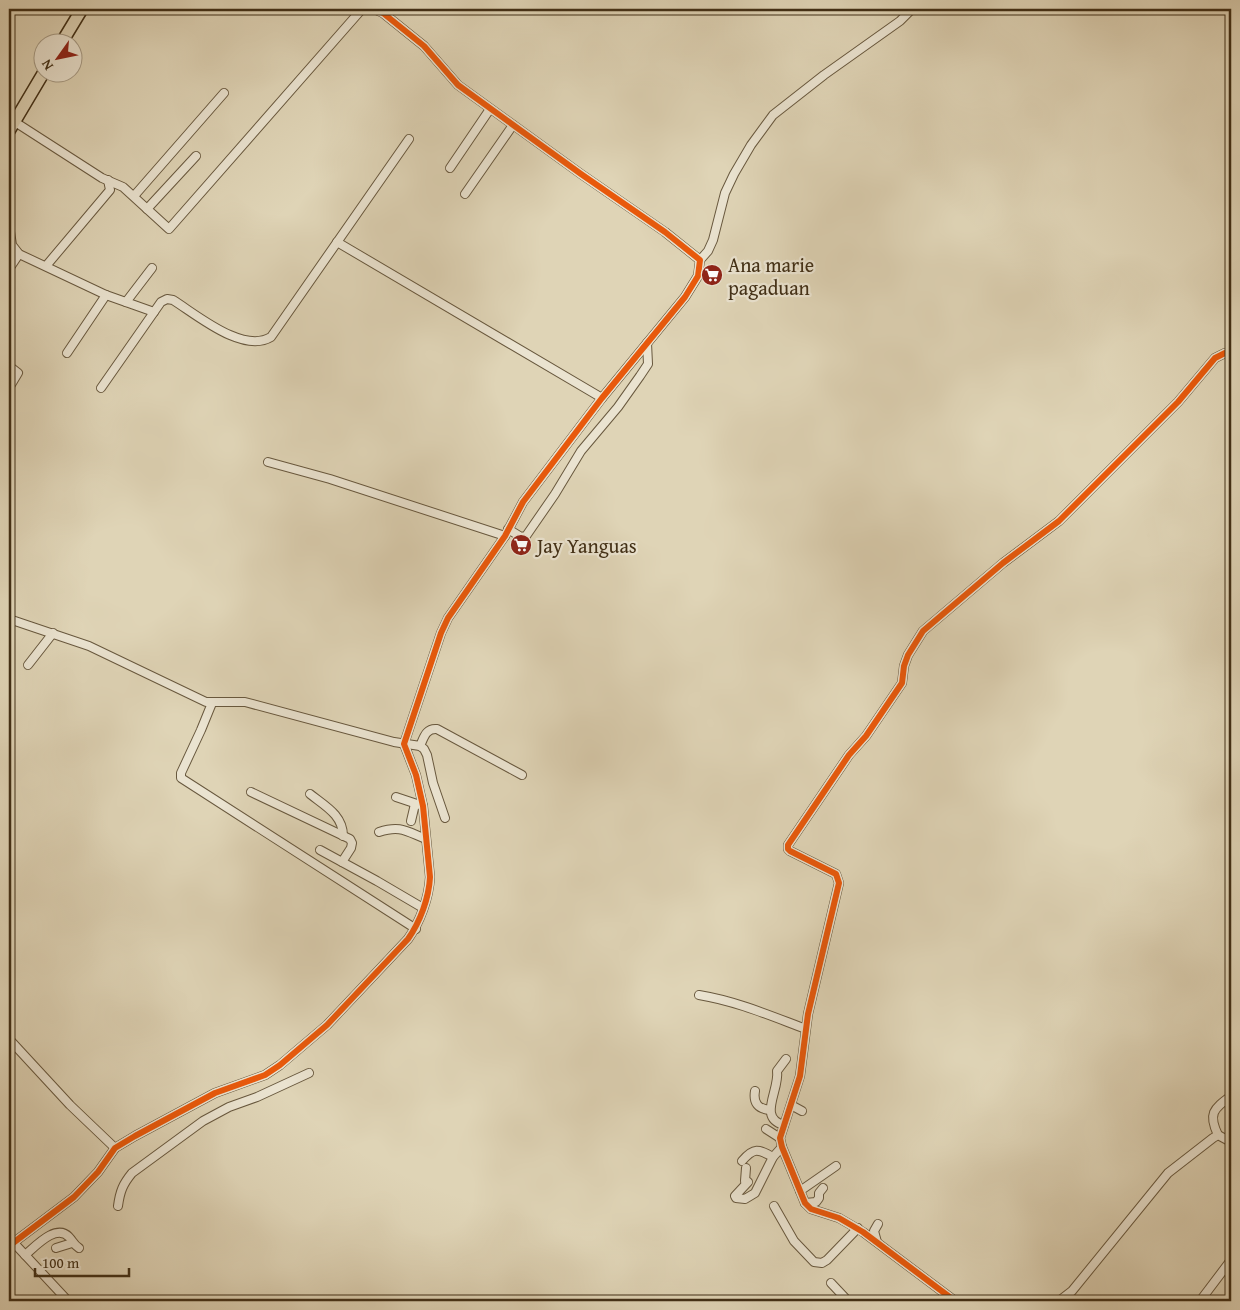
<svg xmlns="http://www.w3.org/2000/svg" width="1240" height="1310" viewBox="0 0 1240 1310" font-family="'Gentium Book Plus',serif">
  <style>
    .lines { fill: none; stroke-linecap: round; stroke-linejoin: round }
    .minor-casing { stroke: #68583e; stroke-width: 10 }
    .highway-casing { stroke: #412f16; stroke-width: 14 }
    .minor { stroke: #eae3d0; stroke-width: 8 }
    .highway { stroke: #dfd4b6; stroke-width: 11 }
    .cycleway-casing { stroke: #eae3d0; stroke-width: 9 }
    .cycleway { stroke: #e8590c; stroke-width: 6 }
    .labels { text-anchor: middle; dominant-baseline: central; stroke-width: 4.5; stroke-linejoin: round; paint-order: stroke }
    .poi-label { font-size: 20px; fill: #412f16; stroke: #eae3d0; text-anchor: start }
  </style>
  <rect width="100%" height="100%" fill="#dfd4b6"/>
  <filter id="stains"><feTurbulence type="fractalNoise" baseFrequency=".004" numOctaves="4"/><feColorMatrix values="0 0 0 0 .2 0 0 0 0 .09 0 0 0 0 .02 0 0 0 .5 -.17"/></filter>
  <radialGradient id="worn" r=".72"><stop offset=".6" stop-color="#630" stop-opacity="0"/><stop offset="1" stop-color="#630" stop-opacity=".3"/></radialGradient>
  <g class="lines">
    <g class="minor-casing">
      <g id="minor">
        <polyline points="15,122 102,178 123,187 169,229 362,9"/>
        <polyline points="450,168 490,109"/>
        <polyline points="465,194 513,125"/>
        <polyline points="134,196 224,93"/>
        <polyline points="147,209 196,156"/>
        <polyline points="9,225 12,245 19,254 106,295 154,312"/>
        <polyline points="337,242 602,398"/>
        <polyline points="700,260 708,251 713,240 725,193 734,174 751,145 773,115 824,75 900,21 912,9"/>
        <polyline points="46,266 110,190 108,180"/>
        <polyline points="9,269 19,254"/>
        <polyline points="126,302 152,268"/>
        <polyline points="67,353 106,295"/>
        <polyline points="9,366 18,373 9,388"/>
        <path d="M101,388l60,-86 6,-3 6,1c24,15 70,54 98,37l138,-198"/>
        <polyline points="268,462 330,479 505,536"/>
        <polyline points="508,529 521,537 526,536 555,494 581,451 618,407 640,376 648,364 647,343"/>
        <polyline points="9,619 89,646 206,702 245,702 394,742 420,746 424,749 427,755 433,783 445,818"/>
        <polyline points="28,665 53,633"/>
        <polyline points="212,703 201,730 181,773 181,778 416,929"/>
        <path d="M420,746c4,-9 6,-18 17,-17l85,46"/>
        <polyline points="251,792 350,839 352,843 351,848 342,862"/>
        <path d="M310,794c15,12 33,21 33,42"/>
        <polyline points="396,797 423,806"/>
        <polyline points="411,821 415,804"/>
        <path d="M379,832c21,-7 27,-1 47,7"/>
        <polyline points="320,850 377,881 423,908"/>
        <path d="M699,995c37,6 72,21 107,34"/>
        <polyline points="9,1039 70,1105 115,1148"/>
        <path d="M755,1091c-2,12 3,18 15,19"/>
        <polyline points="791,1105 802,1111"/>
        <path d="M784,1125c-27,-7 -4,-35 -7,-54l9,-12"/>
        <polyline points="766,1129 780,1138"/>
        <path d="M1218,1135c-10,-21 -5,-26 13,-39"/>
        <path d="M742,1161c12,-14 16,-12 31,-4"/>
        <polyline points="745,1181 746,1168"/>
        <polyline points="748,1182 735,1196 736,1198 745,1199 755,1193 773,1157 782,1147"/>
        <polyline points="800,1191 836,1166"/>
        <polyline points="805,1203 816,1202 819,1198 819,1193 823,1188"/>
        <path d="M118,1206c2,-15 5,-22 14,-33l71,-52 26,-14 28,-10 52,-24"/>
        <polyline points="774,1206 794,1241 814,1262 822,1263 827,1260 858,1228"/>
        <polyline points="13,1242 68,1301"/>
        <polyline points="877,1242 874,1231 878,1224"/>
        <path d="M9,1246l65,-49 24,-25 17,-24 20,-12 80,-43 50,-18 15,-10 47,-40 81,-86c12,-17 21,-41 22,-62l-7,-71 -7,-31 -12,-31 37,-111 7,-15 57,-82 18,-34 79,-104 83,-101 13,-21 2,-16 -35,-28 -84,-58 -123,-89 -34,-39 -41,-33 -9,-4"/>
        <polyline points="56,1248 72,1243"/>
        <path d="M25,1255c10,-8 31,-32 44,-18 4,4 4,7 10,11"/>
        <polyline points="831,1283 848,1301"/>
        <polyline points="955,1301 863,1232 839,1218 811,1209 805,1203 782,1147 780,1138 800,1076 808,1014 839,883 836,874 790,851 788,849 788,845 849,755 866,736 902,683 904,666 908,655 923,631 1003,563 1059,521 1178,402 1215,358 1225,353 1231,355"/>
        <polyline points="1059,1301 1072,1291 1168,1173 1213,1138 1218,1135 1231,1142"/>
        <polyline points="1200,1301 1231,1260"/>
      </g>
    </g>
    <g class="highway-casing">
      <g id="highway">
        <polyline points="62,42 82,9"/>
        <polyline points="9,131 44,72"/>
      </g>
    </g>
    <use href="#minor" class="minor"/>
    <use href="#highway" class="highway"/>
    <g class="cycleway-casing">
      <g id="cycleway">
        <path d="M9,1246l65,-49 24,-25 17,-24 20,-12 80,-43 50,-18 15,-10 47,-40 81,-86c12,-17 21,-41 22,-62l-7,-71 -7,-31 -12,-31 37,-111 7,-15 57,-82 18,-34 79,-104 83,-101 13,-21 2,-16 -35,-28 -84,-58 -123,-89 -34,-39 -41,-33 -9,-4"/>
        <polyline points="955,1301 863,1232 839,1218 811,1209 805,1203 782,1147 780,1138 800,1076 808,1014 839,883 836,874 790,851 788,849 788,845 849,755 866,736 902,683 904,666 908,655 923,631 1003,563 1059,521 1178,402 1215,358 1225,353 1231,355"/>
      </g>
    </g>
    <use href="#cycleway" class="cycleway"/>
  </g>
  <defs>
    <g id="supermarket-disc" transform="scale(1.125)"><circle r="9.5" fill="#8f2418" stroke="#eae3d0"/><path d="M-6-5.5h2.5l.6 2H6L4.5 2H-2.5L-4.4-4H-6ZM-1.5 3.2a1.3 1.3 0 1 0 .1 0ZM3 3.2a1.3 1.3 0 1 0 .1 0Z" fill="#fff"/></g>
  </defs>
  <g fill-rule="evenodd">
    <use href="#supermarket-disc" x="712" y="275"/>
    <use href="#supermarket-disc" x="521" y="545"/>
  </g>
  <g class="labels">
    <g class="poi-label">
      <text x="728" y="264">Ana marie<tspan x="728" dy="23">pagaduan</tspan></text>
      <text x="537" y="545">Jay Yanguas</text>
    </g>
  </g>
  <rect width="1240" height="1310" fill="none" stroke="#dfd4b6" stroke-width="30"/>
  <rect x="10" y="10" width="1220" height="1290" fill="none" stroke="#412f16" stroke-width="2.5"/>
  <rect x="15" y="15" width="1210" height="1280" fill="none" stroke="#412f16"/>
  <g transform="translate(58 58) rotate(237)"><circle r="24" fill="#eae3d0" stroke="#a69b86"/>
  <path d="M0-4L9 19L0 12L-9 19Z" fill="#8f2418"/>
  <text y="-8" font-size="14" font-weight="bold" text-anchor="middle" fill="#412f16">N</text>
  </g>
  <path d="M35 1268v8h94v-8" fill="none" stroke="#412f16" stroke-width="2.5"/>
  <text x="42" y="1268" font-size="15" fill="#412f16" stroke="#eae3d0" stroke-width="4" paint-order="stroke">100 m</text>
  <rect width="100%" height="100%" filter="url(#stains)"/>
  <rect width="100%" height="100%" fill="url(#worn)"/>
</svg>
